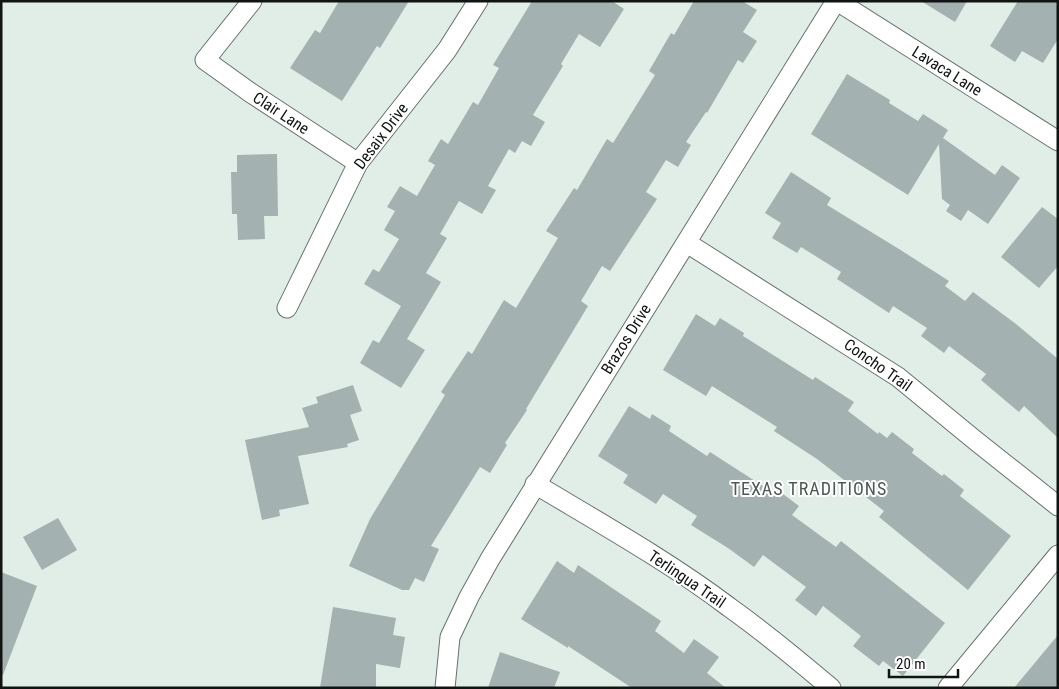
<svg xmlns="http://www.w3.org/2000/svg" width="1059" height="689" viewBox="0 0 1059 689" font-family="'Roboto Condensed',sans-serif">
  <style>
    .building { fill: #a3b1b0 }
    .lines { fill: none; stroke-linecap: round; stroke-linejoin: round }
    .street-casing { stroke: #66716b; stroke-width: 21 }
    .street { stroke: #fff; stroke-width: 19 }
    .labels { text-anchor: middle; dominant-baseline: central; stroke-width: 4; stroke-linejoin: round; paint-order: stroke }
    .street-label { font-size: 16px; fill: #101412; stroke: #fff }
    .neighbourhood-label { font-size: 18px; letter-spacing: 1px; fill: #4e5853; stroke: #fff }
  </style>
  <rect width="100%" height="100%" fill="#e1eee7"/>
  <g class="building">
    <polygon points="339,1 409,1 380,48 377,46 342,101 290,68 315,30 320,33"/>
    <polygon points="532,1 612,1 624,9 600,47 579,34 561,64 563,66 533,115 545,122 531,146 522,141 515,153 509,149 488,186 496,190 482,214 459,201 440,234 447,238 426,273 441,282 407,339 425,350 401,388 360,363 373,340 379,343 401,306 364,284 373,269 379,272 399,239 384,230 395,211 387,207 400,186 417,196 435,165 428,161 441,139 448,144 473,102 478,105 499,68 493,65"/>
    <polygon points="694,1 742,1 757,10 743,32 757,41 743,63 738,60 707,113 706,112 686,142 691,145 678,167 666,160 646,192 657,199 610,271 602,266 581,301 588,306 526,409 527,410 505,443 507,445 490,473 480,467 431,546 439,549 424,582 415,578 409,590 402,590 349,566 370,519 445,395 441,392 468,351 472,354 504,300 516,308 558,238 546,231 574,188 577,190 607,139 613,143 655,75 649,71 671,33 674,35"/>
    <polygon points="921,1 967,1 955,22"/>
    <polygon points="1018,1 1058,1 1058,39 1043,63 1022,51 1015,62 990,46"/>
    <polygon points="847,74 890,100 889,103 918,121 923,114 948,130 943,138 995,175 1002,165 1020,178 988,224 968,210 961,221 946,211 950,205 942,199 939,144 908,195 811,134"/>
    <polygon points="277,154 278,216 264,216 265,239 238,240 237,214 232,214 231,172 237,172 237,155"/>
    <polygon points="791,172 831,198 827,205 899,249 949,281 945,286 965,301 973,292 1016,324 1058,359 1058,438 1024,406 1019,412 981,380 986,374 949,346 944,353 921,336 927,328 893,306 889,313 837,279 841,272 801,247 797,253 772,238 781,223 765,213"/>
    <polygon points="1042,207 1058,219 1058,266 1039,288 1001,257"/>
    <polygon points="696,314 715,326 720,318 744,333 743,336 813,380 815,377 854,402 848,411 878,434 879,432 887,438 892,432 914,449 912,453 942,476 944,474 964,490 960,496 1011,536 968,590 879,517 884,511 817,459 774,431 777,427 712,386 706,396 663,370"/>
    <polygon points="353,385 362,411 350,415 359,440 347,444 348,447 298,456 309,504 279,510 280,516 262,520 245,440 309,427 302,408 318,403 316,397"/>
    <polygon points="629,406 650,419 652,414 671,426 669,431 707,456 710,452 780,497 783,494 799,506 792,515 836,547 841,541 945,623 903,676 883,661 879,666 853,646 861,636 823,606 816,616 795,600 806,587 763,555 754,567 728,548 691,525 697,516 663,494 656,504 623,483 628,475 598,456"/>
    <polygon points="58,518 77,550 42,570 23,537"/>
    <polygon points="557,561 574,573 578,565 661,621 655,631 684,653 694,639 719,657 707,673 726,688 632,688 568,646 568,648 521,619"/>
    <polygon points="1,572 37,586 3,675 1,675"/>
    <polygon points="333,607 396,618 393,635 405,637 400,668 376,664 376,688 320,688"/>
    <polygon points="1058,635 1058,688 1014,688"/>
    <polygon points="500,652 560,672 554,688 488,688"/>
  </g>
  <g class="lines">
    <g class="street-casing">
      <g id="street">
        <polyline points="252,1 205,60 251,93 358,163"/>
        <polyline points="837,1 1058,141"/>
        <polyline points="687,243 898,377 976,441 1058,506"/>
        <polyline points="287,308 358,163 447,50 478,1"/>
        <path d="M535,484c65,39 133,77 194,123 35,25 69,53 102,81"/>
        <polyline points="445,688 450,637 469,597 490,559 836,1"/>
        <polyline points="948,688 1058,555"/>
      </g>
    </g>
    <use href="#street" class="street"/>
  </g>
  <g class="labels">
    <g class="street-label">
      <text transform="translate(947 71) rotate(32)">Lavaca Lane</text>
      <text transform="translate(281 113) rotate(33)">Clair Lane</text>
      <text transform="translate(381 136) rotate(-53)">Desaix Drive</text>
      <text transform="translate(626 339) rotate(-58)">Brazos Drive</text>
      <text transform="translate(878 365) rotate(35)">Concho Trail</text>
      <text transform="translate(687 579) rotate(34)">Terlingua Trail</text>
    </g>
    <g class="neighbourhood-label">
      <text x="809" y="488">TEXAS TRADITIONS</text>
    </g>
  </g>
  <rect width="1059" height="689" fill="none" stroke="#101412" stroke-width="5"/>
  <path d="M889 669v8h69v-8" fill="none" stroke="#101412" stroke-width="2.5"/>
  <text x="896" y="669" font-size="15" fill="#101412" stroke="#ffffff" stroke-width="4" paint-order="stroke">20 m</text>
</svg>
